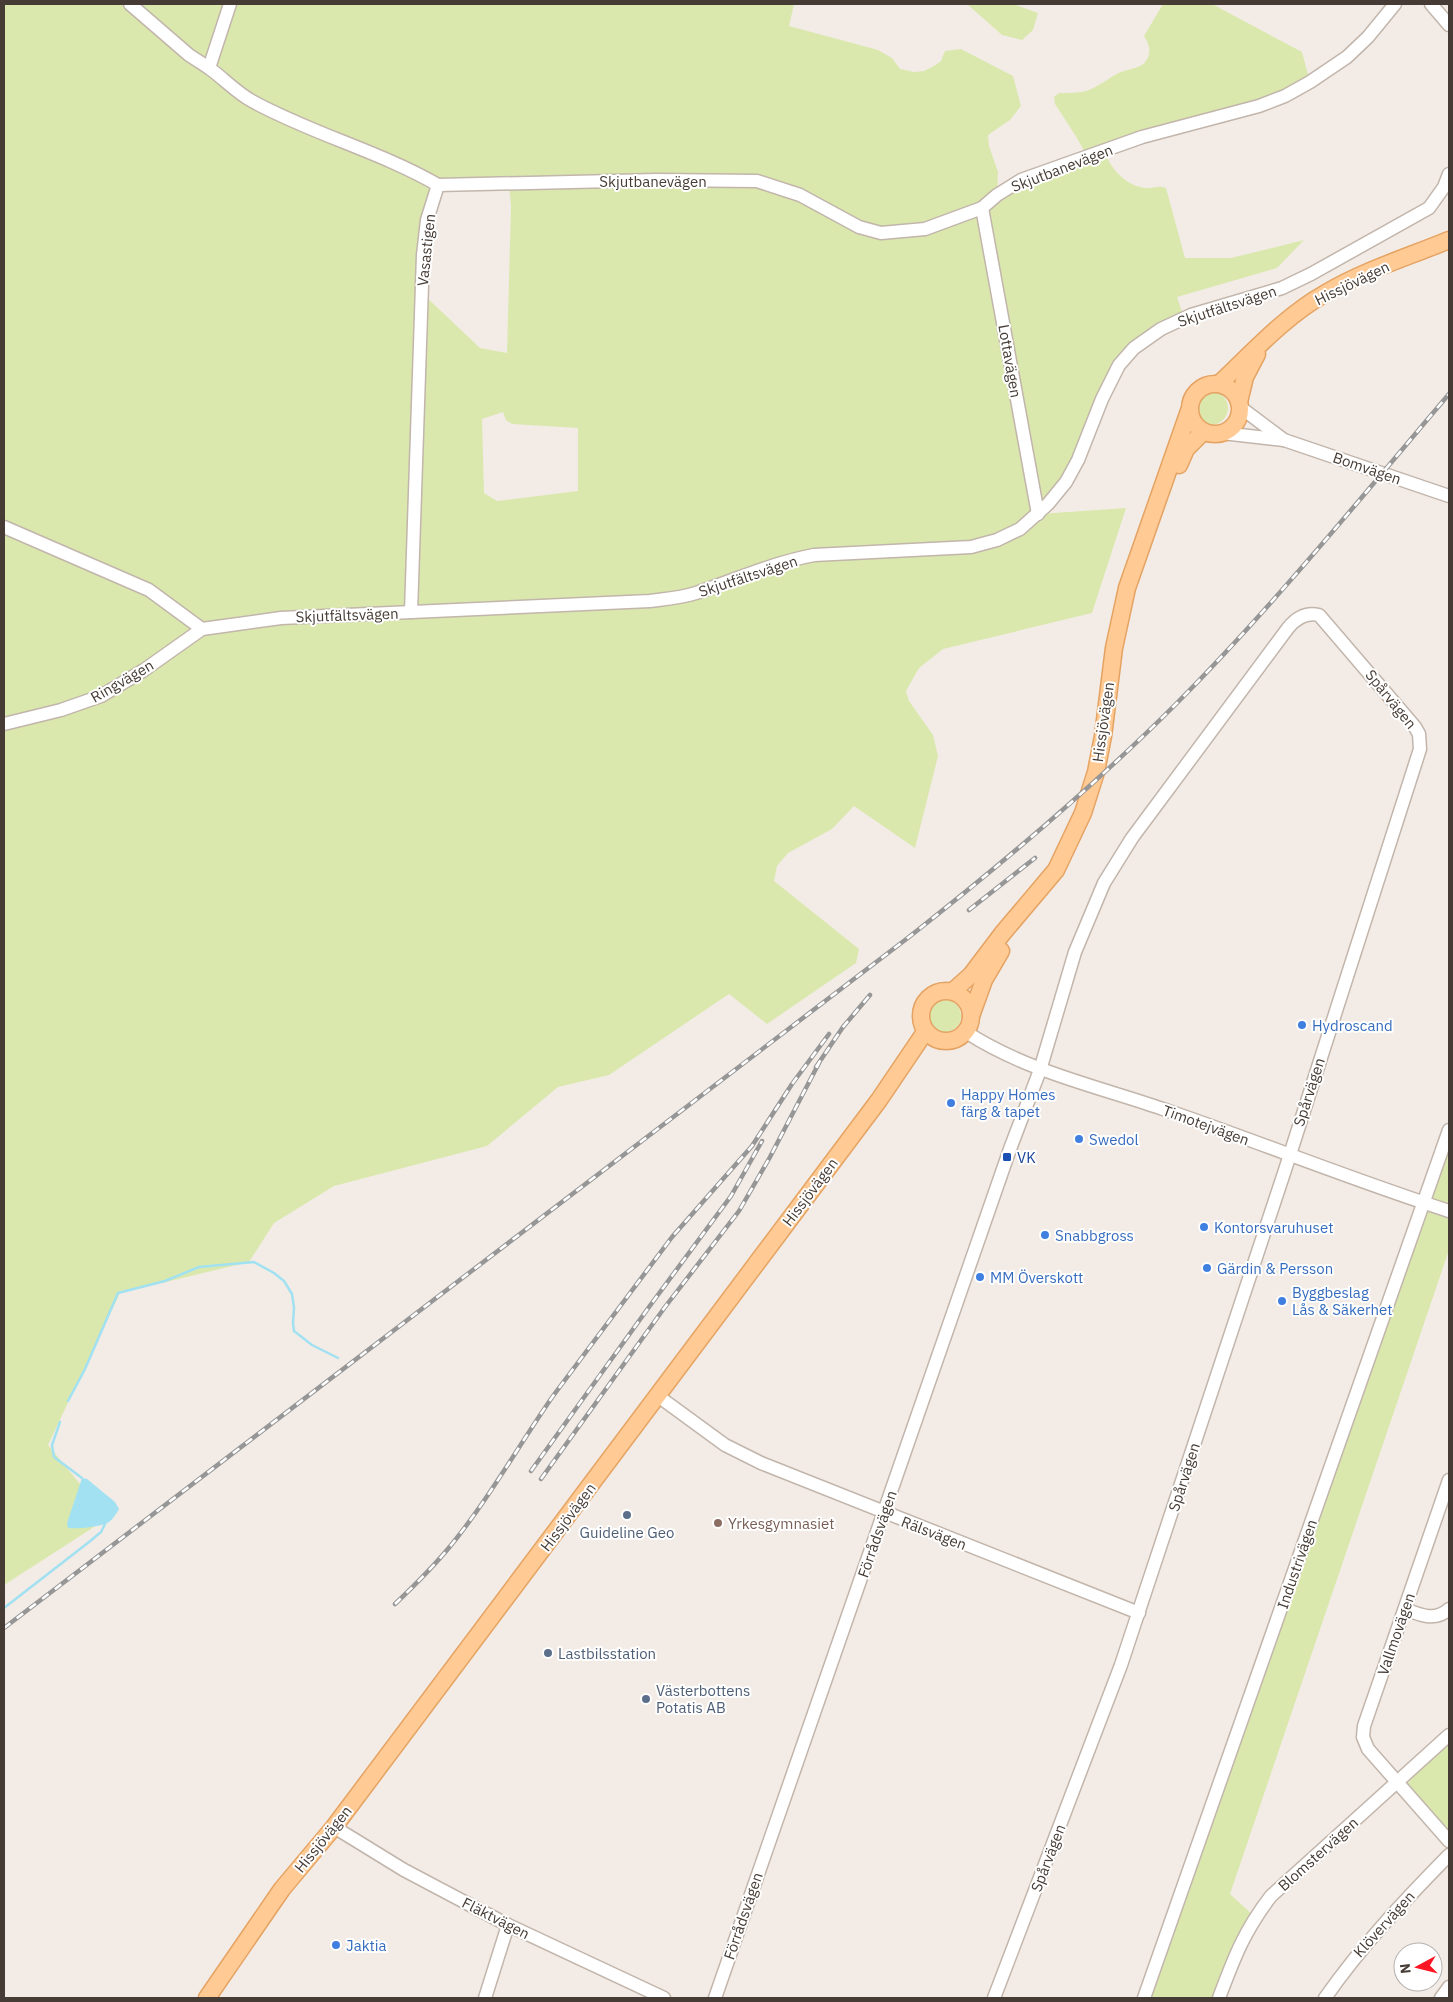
<svg xmlns="http://www.w3.org/2000/svg" width="1453" height="2002" viewBox="0 0 1453 2002" font-family="'IBM Plex Sans',sans-serif">
  <style>
    .green { fill: #dae8ae; fill-rule: evenodd }
    .water { fill: #a1e1f1 }
    .lines { fill: none; stroke-linecap: round; stroke-linejoin: round }
    .stream { stroke: #a1e1f1; stroke-width: 2.5 }
    .minor-casing { stroke: #c2b5ab; stroke-width: 15 }
    .major-casing { stroke: #e5a363; stroke-width: 19 }
    .minor { stroke: #fff; stroke-width: 12 }
    .major { stroke: #ffca93; stroke-width: 16 }
    .rail-casing { stroke: #969696; stroke-width: 4.5 }
    .rail { stroke: #fff; stroke-width: 2.5; stroke-dasharray: 8; stroke-linecap: butt }
    .shop-dot { fill: #3f7fe0; stroke: #fff; stroke-width: 2 }
    .transit-dot { fill: #1a4fb4; stroke: #fff; stroke-width: 2 }
    .service-dot { fill: #5c6f8a; stroke: #fff; stroke-width: 2 }
    .education-dot { fill: #8d6e63; stroke: #fff; stroke-width: 2 }
    .labels { text-anchor: middle; dominant-baseline: central; stroke-width: 4; stroke-linejoin: round; paint-order: stroke }
    .street-label { font-size: 15px; fill: #463c35; stroke: #fff }
    .shop-label { font-size: 15px; fill: #366cbe; stroke: #fff; text-anchor: start }
    .transit-label { font-size: 15px; fill: #164399; stroke: #fff; text-anchor: start }
    .education-label { font-size: 15px; fill: #785e54; stroke: #fff; text-anchor: start }
    .service-label { font-size: 15px; fill: #4e5e75; stroke: #fff; text-anchor: start }
  </style>
  <rect width="100%" height="100%" fill="#f3ece6"/>
  <g class="green">
    <path d="M4,4h790l-5,22 89,24 14,8 8,11 14,3 10,-1 10,-5 7,-5 4,-10 16,-2 52,27 8,30 -11,14 -22,15 1,11 9,26 -1,22 92,-34 -12,-22 -22,-34 -1,-7 5,-4c10,0 18,0 27,-2 13,-4 23,-14 35,-19 8,-3 21,-4 25,-11 6,-9 3,-17 -2,-25l19,-32h49l90,48 8,30 -25,14 -180,55c4,17 23,37 42,37 7,0 12,-3 19,0l19,70h46l73,-18 -27,28 -100,29 7,21 -50,30 -56,112 -39,54 87,-6 -34,105 -149,36 -24,19 -13,23 3,10 24,34 5,21 -23,92 -61,-42 -22,23 -44,24 -11,13 -3,15 85,68 -3,14 -89,61 -38,-30 -120,81 -51,12 -71,59 -153,40 -60,37 -25,39 -129,31 -72,152 60,73 -104,67zM509,183l2,23 -4,147 -27,-5 -58,-55 16,-108zM503,412l3,8 6,4 66,4v63l-81,10 -13,-8 -2,-74z"/>
    <polygon points="967,4 1013,4 1038,13 1033,30 1022,40 1002,35"/>
    <circle cx="1211" cy="408" r="17"/>
    <circle cx="945" cy="1016" r="16"/>
    <polygon points="1449,1130 1449,1250 1230,1894 1255,1917 1219,1998 1144,1998"/>
    <polygon points="1449,1739 1449,1834 1407,1784"/>
  </g>
  <path class="water" d="M82,1478l5,1 28,23 4,7c-3,5 -6,10 -10,13 -7,5 -33,7 -41,6l-1,-5z"/>
  <g class="lines">
    <g class="stream">
      <polyline points="68,1401 85,1369 118,1293 165,1281 199,1267 254,1262 274,1273 284,1281 292,1294 294,1308 293,1323 294,1331 312,1345 338,1358"/>
      <polyline points="60,1422 52,1445 54,1457 82,1478"/>
      <polyline points="4,1608 89,1542 101,1532 105,1524"/>
    </g>
    <g class="minor-casing">
      <g id="minor">
        <polyline points="130,4 189,55 209,68"/>
        <path d="M230,4l-21,64c14,10 28,25 43,33 60,33 127,50 186,84"/>
        <polyline points="1431,4 1449,25"/>
        <polyline points="438,185 656,180 757,181 800,195 859,227 881,233 925,229 982,208 997,195 1021,180 1142,137 1259,106 1285,96 1310,82 1347,57 1368,37 1395,4"/>
        <polyline points="982,208 1038,514"/>
        <polyline points="1240,407 1284,440"/>
        <polyline points="1222,433 1284,440 1449,496"/>
        <path d="M4,527l145,63 53,39 79,-11 369,-17c15,-2 31,-3 46,-8 39,-13 76,-30 118,-38l157,-8 26,-7 23,-11 28,-25 18,-22 12,-22 24,-61 17,-34 15,-17 27,-19 30,-14 91,-27 29,-14 118,-66 15,-21 5,-13"/>
        <polyline points="411,612 423,255 427,220 438,185"/>
        <polyline points="4,724 61,710 101,696 144,670 202,629"/>
        <path d="M966,1032c60,39 130,54 197,77 96,33 190,71 286,102"/>
        <polyline points="658,1396 725,1445 761,1463 1139,1613"/>
        <polyline points="1449,1480 1364,1726 1363,1737 1368,1749 1449,1841"/>
        <path d="M1405,1609c15,6 30,13 44,0"/>
        <polyline points="334,1827 404,1870 508,1925 664,1998"/>
        <polyline points="485,1998 508,1925"/>
        <path d="M715,1998l295,-849 30,-79 35,-118 29,-69 28,-45 156,-210c8,-10 18,-16 31,-13l96,112 4,7 1,15 -135,421 -164,495 -127,333"/>
        <polyline points="1144,1998 1449,1130"/>
        <path d="M1219,1998c15,-40 25,-67 52,-102l178,-161"/>
        <path d="M1325,1998c38,-54 78,-96 124,-143"/>
        <polyline points="1441,1998 1449,1987"/>
      </g>
    </g>
    <g class="major-casing">
      <g id="major">
        <path d="M1219,384c34,-32 66,-68 107,-91 39,-23 82,-36 123,-53"/>
        <circle cx="1215" cy="409" r="25"/>
        <polyline points="1239,402 1245,377 1257,354"/>
        <polyline points="1179,465 1186,449 1203,432"/>
        <circle cx="946" cy="1016" r="25"/>
        <polyline points="953,991 971,975 1002,934 1056,870 1083,813 1096,772 1103,736 1114,648 1127,588 1189,411"/>
        <polyline points="971,1016 984,980 1001,951"/>
        <polyline points="207,1998 282,1889 334,1827 879,1100 925,1032"/>
      </g>
    </g>
    <use href="#minor" class="minor"/>
    <use href="#major" class="major"/>
    <g class="rail-casing">
      <g id="rail">
        <polyline points="969,910 1035,858"/>
        <polyline points="816,1067 843,1027 870,995"/>
        <polyline points="531,1471 649,1307 731,1196 762,1141"/>
        <polyline points="541,1479 665,1307 739,1211 770,1157 819,1063"/>
        <path d="M395,1604c20,-19 40,-39 57,-60 38,-47 67,-99 101,-148l119,-159 80,-91 40,-62 37,-50"/>
        <path d="M4,1628l905,-691c93,-73 183,-149 267,-233 97,-98 184,-205 273,-310"/>
      </g>
    </g>
    <use href="#rail" class="rail"/>
  </g>
  <g class="shop-dot">
    <circle cx="1302" cy="1025" r="5"/>
    <circle cx="951" cy="1103" r="5"/>
    <circle cx="1079" cy="1139" r="5"/>
    <circle cx="1204" cy="1227" r="5"/>
    <circle cx="1045" cy="1235" r="5"/>
    <circle cx="1207" cy="1268" r="5"/>
    <circle cx="980" cy="1277" r="5"/>
    <circle cx="1282" cy="1301" r="5"/>
    <circle cx="336" cy="1945" r="5"/>
  </g>
  <rect class="transit-dot" x="1002" y="1152" width="10" height="10" rx="2.5"/>
  <g class="service-dot">
    <circle cx="627" cy="1515" r="5"/>
    <circle cx="548" cy="1653" r="5"/>
    <circle cx="646" cy="1699" r="5"/>
  </g>
  <circle class="education-dot" cx="718" cy="1523" r="5"/>
  <g class="labels">
    <g class="street-label">
      <text transform="translate(1062 168) rotate(-21)">Skjutbanevägen</text>
      <text x="653" y="181">Skjutbanevägen</text>
      <text transform="translate(426 250) rotate(-84)">Vasastigen</text>
      <text transform="translate(1352 283) rotate(-26)">Hissjövägen</text>
      <text transform="translate(1227 306) rotate(-18)">Skjutfältsvägen</text>
      <text transform="translate(1010 361) rotate(80)">Lottavägen</text>
      <text transform="translate(1367 468) rotate(19)">Bomvägen</text>
      <text transform="translate(748 576) rotate(-18)">Skjutfältsvägen</text>
      <text transform="translate(347 615) rotate(-2)">Skjutfältsvägen</text>
      <text transform="translate(122 681) rotate(-30)">Ringvägen</text>
      <text transform="translate(1391 699) rotate(51)">Spårvägen</text>
      <text transform="translate(1103 722) rotate(-82)">Hissjövägen</text>
      <text transform="translate(1309 1092) rotate(-72)">Spårvägen</text>
      <text transform="translate(1206 1125) rotate(20)">Timotejvägen</text>
      <text transform="translate(810 1192) rotate(-53)">Hissjövägen</text>
      <text transform="translate(1184 1477) rotate(-72)">Spårvägen</text>
      <text transform="translate(568 1517) rotate(-53)">Hissjövägen</text>
      <text transform="translate(934 1533) rotate(21)">Rälsvägen</text>
      <text transform="translate(877 1534) rotate(-71)">Förrådsvägen</text>
      <text transform="translate(1297 1564) rotate(-71)">Industrivägen</text>
      <text transform="translate(1396 1634) rotate(-71)">Vallmovägen</text>
      <text transform="translate(323 1839) rotate(-51)">Hissjövägen</text>
      <text transform="translate(1318 1854) rotate(-42)">Blomstervägen</text>
      <text transform="translate(1048 1858) rotate(-69)">Spårvägen</text>
      <text transform="translate(743 1916) rotate(-71)">Förrådsvägen</text>
      <text transform="translate(496 1918) rotate(27)">Fläktvägen</text>
      <text transform="translate(1384 1924) rotate(-48)">Klövervägen</text>
    </g>
    <g class="shop-label">
      <text x="1312" y="1025">Hydroscand</text>
      <text x="961" y="1094">Happy Homes<tspan x="961" dy="17">färg &amp; tapet</tspan></text>
      <text x="1089" y="1139">Swedol</text>
      <text x="1214" y="1227">Kontorsvaruhuset</text>
      <text x="1055" y="1235">Snabbgross</text>
      <text x="1217" y="1268">Gärdin &amp; Persson</text>
      <text x="990" y="1277">MM Överskott</text>
      <text x="1292" y="1292">Byggbeslag<tspan x="1292" dy="17">Lås &amp; Säkerhet</tspan></text>
      <text x="346" y="1945">Jaktia</text>
    </g>
    <g class="transit-label">
      <text x="1017" y="1157">VK</text>
    </g>
    <g class="education-label">
      <text x="728" y="1523">Yrkesgymnasiet</text>
    </g>
    <g class="service-label">
      <text x="627" y="1532" text-anchor="middle">Guideline Geo</text>
      <text x="558" y="1653">Lastbilsstation</text>
      <text x="656" y="1690">Västerbottens<tspan x="656" dy="17">Potatis AB</tspan></text>
    </g>
  </g>
  <rect width="1453" height="2002" fill="none" stroke="#463c35" stroke-width="10"/>
  <g transform="translate(1418 1967) rotate(263)"><circle r="24" fill="#ffffff" stroke="#b5b1ae"/>
  <path d="M0-4L9 19L0 12L-9 19Z" fill="#fc1522"/>
  <text y="-8" font-size="14" font-weight="bold" text-anchor="middle" fill="#463c35">N</text>
  </g>
</svg>
